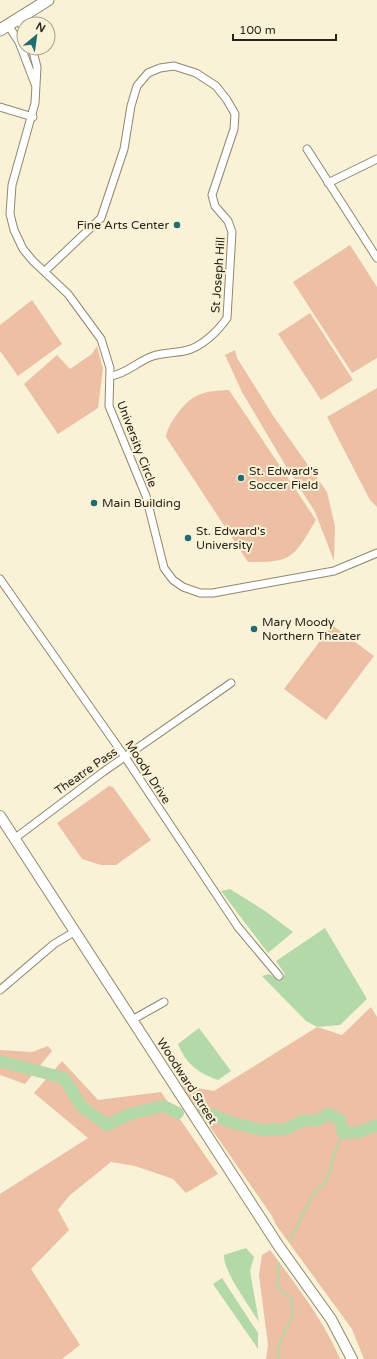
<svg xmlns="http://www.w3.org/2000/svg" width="377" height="1359" viewBox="0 0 377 1359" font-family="'Varela Round',sans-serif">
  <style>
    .green { fill: #edbfa4 }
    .water { fill: #b2d9a7 }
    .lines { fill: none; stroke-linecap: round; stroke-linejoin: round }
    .stream { stroke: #b2d9a7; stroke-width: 2 }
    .river { stroke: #b2d9a7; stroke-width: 12 }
    .street-casing { stroke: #8f886f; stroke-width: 9 }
    .secondary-casing { stroke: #8f886f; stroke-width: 12 }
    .primary-casing { stroke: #8f886f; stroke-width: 13 }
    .street { stroke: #fff; stroke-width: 7 }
    .secondary { stroke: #fff; stroke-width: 10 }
    .primary { stroke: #fff; stroke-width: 11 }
    .poi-dot { fill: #216c73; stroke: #f9f2d7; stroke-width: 1.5 }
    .labels { text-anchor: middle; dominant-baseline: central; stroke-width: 4; stroke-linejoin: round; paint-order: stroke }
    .poi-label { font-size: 12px; fill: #28261c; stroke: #f9f2d7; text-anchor: start }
    .street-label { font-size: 12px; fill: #28261c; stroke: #f9f2d7 }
  </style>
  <rect width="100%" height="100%" fill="#f9f2d7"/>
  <g class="green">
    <polygon points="350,245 377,287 377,358 352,373 293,282"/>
    <polygon points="32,300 62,344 18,376 0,351 0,325"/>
    <polygon points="310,313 353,380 321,400 278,334"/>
    <polygon points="97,346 103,369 98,408 58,434 24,384 57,355 70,369 92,354"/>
    <polygon points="235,350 237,358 274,417 327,492 335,526 334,561 315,512 284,463 242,392 225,355"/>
    <polygon points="377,388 377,507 370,500 327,417"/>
    <path d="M229,390l87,130c-22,36 -22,43 -68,42l-82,-125c1,-8 5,-14 9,-20 16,-23 27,-26 54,-27z"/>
    <polygon points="332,625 374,656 326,720 284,689"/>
    <polygon points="109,786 113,787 151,840 116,865 101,865 82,859 57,823"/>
    <polygon points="371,1007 377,1017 377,1359 364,1359 352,1329 276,1225 272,1216 181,1085 214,1091 317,1027 342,1035"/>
    <polygon points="48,1046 52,1051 25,1084 0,1075 0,1050 32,1052"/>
    <polygon points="62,1061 98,1100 161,1092 218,1174 186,1193 173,1179 135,1166 111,1162 69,1196 58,1210 69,1230 31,1269 80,1345 62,1359 0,1359 0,1194 88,1138 34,1093"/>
    <path d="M270,1250c26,35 53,69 70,109h-74l2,-14 -9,-70 3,-20z"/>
  </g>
  <g class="water">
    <polygon points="230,889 265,911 293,932 268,953 221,891"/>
    <polygon points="325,928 367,999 340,1025 317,1027 306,1021 262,976 269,974 279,980 285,974 276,961"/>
    <path d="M199,1028l32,43 -13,9c-19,-6 -33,-17 -40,-36z"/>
    <path d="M246,1248l8,9 -4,14 9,51c-9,-15 -36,-51 -35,-67z"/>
    <polygon points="222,1278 258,1333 258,1349 213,1284"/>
  </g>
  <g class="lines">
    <g class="stream">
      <polyline points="290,1240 313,1194 327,1180 335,1151 343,1133"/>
      <polyline points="278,1359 279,1344 292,1317 292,1299 277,1287 279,1263"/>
    </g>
    <g class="river">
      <polyline points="0,1061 64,1078 82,1107 107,1125 130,1114 164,1106 178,1113"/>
      <polyline points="203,1111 233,1123 262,1130 286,1129 301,1121 318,1120 329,1114 340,1120 343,1133 359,1132 377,1125"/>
    </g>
    <g class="street-casing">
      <g id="street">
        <polyline points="18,18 24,30"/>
        <polyline points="8,25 19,42 35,84"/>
        <polyline points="32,48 37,67 35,103 12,185 10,214 14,230 23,249 33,261 68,294 101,339 110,368 109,406 146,496 164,568 173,580 183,587 200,593 213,593 334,571 377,553"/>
        <polyline points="0,107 33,117"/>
        <polyline points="307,149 377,258"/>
        <polyline points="328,183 377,159"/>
        <path d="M45,271l56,-53 23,-69 7,-43 6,-20 11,-13 12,-5 14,-2 22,7 20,13 11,14 8,14 -1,15 -22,66 3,11 13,15 4,11 -5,86c-9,13 -26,30 -43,33 -10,2 -22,2 -31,5 -15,5 -27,18 -42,20"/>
        <polyline points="0,579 125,757 238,927 279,976"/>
        <polyline points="14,839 103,772 231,683"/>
        <polyline points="0,990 54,944 74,932"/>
        <polyline points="132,1020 164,1002"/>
      </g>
    </g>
    <g class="secondary-casing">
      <polyline id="secondary" points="0,816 278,1245 331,1319 352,1359"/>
    </g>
    <g class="primary-casing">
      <polyline id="primary" points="0,30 48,0"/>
    </g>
    <use href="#street" class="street"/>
    <use href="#secondary" class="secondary"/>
    <use href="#primary" class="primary"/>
  </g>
  <g class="poi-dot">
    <circle cx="177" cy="225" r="4"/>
    <circle cx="241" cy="478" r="4"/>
    <circle cx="94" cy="503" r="4"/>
    <circle cx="188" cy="538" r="4"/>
    <circle cx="254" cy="629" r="4"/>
  </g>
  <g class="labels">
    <g class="poi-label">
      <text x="169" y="225" text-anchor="end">Fine Arts Center</text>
      <text x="249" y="471">St. Edward's<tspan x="249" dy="14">Soccer Field</tspan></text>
      <text x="102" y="503">Main Building</text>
      <text x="196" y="531">St. Edward's<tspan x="196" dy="14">University</tspan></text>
      <text x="262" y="622">Mary Moody<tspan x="262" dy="14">Northern Theater</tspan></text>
    </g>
    <g class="street-label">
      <text transform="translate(218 275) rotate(-86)">St Joseph Hill</text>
      <text transform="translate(137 444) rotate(69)">University Circle</text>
      <text transform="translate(86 771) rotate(-35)">Theatre Pass</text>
      <text transform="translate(148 772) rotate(57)">Moody Drive</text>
      <text transform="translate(187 1081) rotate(57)">Woodward Street</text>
    </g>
  </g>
  <g transform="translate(36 36) rotate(29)"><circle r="19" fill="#f9f2d7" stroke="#a5a08c"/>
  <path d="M0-3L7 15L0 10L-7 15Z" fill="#216c73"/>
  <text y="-6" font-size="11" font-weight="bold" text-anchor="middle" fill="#28261c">N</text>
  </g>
  <path d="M233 34v6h103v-6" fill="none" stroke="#28261c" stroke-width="2"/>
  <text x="239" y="34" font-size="12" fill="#28261c" stroke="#f9f2d7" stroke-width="3" paint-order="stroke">100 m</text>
</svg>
